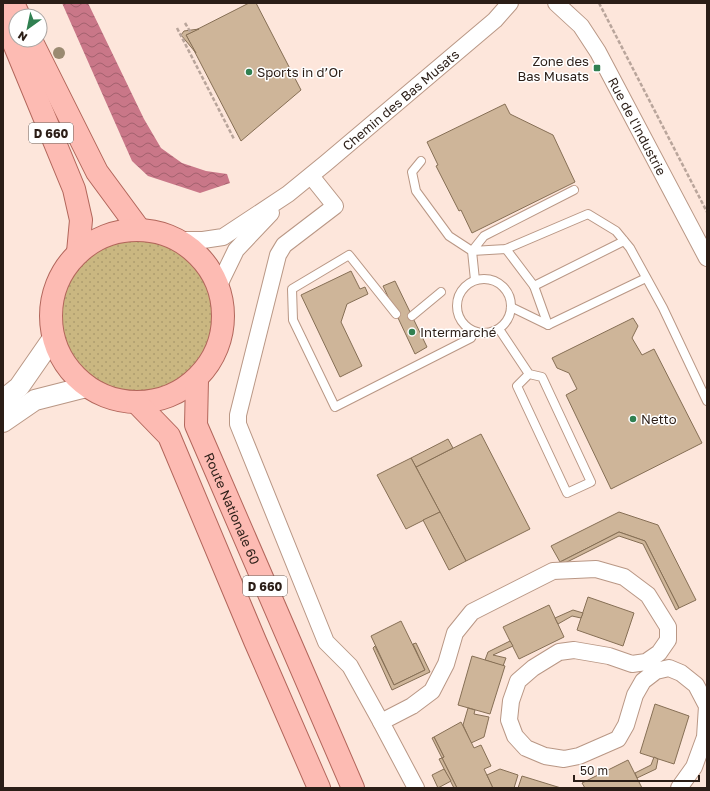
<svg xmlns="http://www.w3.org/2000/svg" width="710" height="791" viewBox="0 0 710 791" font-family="'Golos Text',sans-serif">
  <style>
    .grass { fill: url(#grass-dots) }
    .water { fill: url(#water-waves) }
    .building { fill: #ceb599; stroke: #866f55 }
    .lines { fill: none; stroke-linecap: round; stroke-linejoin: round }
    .service-casing { stroke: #b99785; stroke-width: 10 }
    .minor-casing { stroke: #b99785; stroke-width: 18 }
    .tertiary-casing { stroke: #b99785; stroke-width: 22 }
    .primary-casing { stroke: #b2665b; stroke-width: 24 }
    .path { stroke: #b9a59b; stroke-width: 2.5; stroke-dasharray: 4 2; stroke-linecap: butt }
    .service { stroke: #fff; stroke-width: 8 }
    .minor { stroke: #fff; stroke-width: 16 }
    .tertiary { stroke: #fff; stroke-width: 20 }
    .primary { stroke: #fdbbb3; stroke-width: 22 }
    .tree { fill: #9a8a71 }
    .poi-dot { fill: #308051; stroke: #fff; stroke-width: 1.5 }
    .labels { text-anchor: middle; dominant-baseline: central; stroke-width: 3; stroke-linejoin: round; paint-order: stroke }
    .shield { fill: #fff; stroke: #6b625d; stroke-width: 1 }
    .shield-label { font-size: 12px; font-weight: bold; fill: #2b1e17 }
    .poi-label { font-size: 13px; fill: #2b1e17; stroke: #fff; text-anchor: start }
    .street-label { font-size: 13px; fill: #2b1e17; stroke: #fff }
  </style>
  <defs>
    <pattern id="grass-dots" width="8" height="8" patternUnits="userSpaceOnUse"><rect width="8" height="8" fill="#cab781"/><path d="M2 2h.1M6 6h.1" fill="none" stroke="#ae9d6f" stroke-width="1.8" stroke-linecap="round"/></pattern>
    <pattern id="water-waves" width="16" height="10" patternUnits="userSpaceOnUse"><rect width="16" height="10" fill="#c97788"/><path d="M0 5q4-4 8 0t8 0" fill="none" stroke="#a3616e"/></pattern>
  </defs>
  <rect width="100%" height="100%" fill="#fde6db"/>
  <circle class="grass" cx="137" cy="316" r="75"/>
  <polygon class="water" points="62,3 88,3 144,119 161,148 182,163 206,171 227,174 230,183 200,193 148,176 132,161"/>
  <g class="building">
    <polygon points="249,3 256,3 301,90 241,141 186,35"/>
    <polygon points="199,29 186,35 196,53 181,35 184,31"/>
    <polygon points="505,104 510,114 553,135 575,182 472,233 461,210 459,211 436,166 438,165 427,142"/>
    <polygon points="351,271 360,289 365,287 368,294 347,304 341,322 362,366 340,377 301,295"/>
    <polygon points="395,281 427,347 415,354 383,286"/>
    <polygon points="633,318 638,326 632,338 642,355 654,349 702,443 611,489 566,395 577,389 569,373 557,368 552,358"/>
    <polygon points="481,434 530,529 466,561 416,467"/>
    <polygon points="448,439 453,448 416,467 411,458"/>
    <polygon points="411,458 440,512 406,529 377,475"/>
    <polygon points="440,512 466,561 449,570 423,520"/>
    <polygon points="619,512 658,525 696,600 679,608 645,541 619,532 560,562 551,546"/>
    <polygon points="619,532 645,541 679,608 676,610 643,544 619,536 561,565 560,562"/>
    <polygon points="588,597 634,613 623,646 577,630"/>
    <polygon points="549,605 564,637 519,659 503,627"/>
    <polygon points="573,610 583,613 581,618 572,616 558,624 555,618"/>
    <polygon points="401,621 425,670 394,685 371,636"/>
    <polygon points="510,641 513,646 493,655 506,658 503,666 485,660 488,652"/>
    <polygon points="416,643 430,672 392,690 373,648 375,646 394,685 425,670 413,644"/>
    <polygon points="472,656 505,666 490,714 458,705"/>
    <polygon points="655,704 689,716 674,764 640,753"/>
    <polygon points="468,708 475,710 474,714 489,717 484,737 471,743 463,725"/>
    <polygon points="461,722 474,748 481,745 491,766 484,769 493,788 457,788 442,758 444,757 434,737"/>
    <polygon points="434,737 444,757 442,758 432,738"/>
    <polygon points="654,757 658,759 656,769 637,778 635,773 651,765"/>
    <polygon points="442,758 457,788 454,788 439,759"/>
    <polygon points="628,760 642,788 585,788 582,783"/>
    <polygon points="444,769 451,781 438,788 432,775"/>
    <polygon points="500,769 518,775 514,788 493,788 487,775"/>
    <polygon points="522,776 561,788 518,788"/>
  </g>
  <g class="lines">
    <g class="service-casing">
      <g id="service">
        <polyline points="421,161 412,172 416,191 449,236 472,251 475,280"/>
        <polyline points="574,190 484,236 472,251 506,249 588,214 616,231 630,248 663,308 707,401"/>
        <polyline points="506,249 534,286 624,241"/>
        <circle cx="484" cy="306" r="27"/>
        <polyline points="534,286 548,325"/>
        <polyline points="511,307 548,325 646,278"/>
        <polyline points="396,314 349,255 292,289 293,320 335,407 471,338 474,332"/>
        <polyline points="412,316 441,292"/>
        <polyline points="499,329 529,374 542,377 591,482 567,493 517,386 529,374"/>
      </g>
    </g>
    <g class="minor-casing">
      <g id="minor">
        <path id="s1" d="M556,3l25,23 17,26 109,206"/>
        <polyline points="311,176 335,206 284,245 278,255 238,415 238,424 326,642 350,666 381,722"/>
        <path id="s2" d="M180,240h23l20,-3 65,-43 38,-31 169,-143 15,-17"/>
        <polyline points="219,285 236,250 271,213"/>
        <polyline points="416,788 381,722 412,706 432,691 446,664 455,633 472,612 553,571 596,569 624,577 648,595 668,627 668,640 659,653 646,662 632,664 609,656 574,650 559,652 533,668 518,681 511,701 509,720 515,736 526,748 545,756 564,759 579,756 618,739 626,725 635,695 643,681 656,671 669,668 681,673 696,685 707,706 705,737 694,767 679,788"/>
      </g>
    </g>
    <g class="tertiary-casing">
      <g id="tertiary">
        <polyline points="3,400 19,387 53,338"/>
        <polyline points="3,422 35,400 86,387"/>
      </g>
    </g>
    <g class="primary-casing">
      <g id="primary">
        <polyline points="13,3 19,16"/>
        <polyline points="3,17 74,189 81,220 78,252"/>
        <polyline points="31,40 97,172 139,229"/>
        <circle cx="137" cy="316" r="86"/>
        <path id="s3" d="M197,380l-1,45 157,363"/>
        <polyline points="137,403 169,436 255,641 319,788"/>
      </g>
    </g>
    <g class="path">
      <polyline points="599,3 707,212"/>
      <polyline points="185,23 191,33"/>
      <polyline points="177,28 234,139"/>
    </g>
    <use href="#service" class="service"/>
    <use href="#minor" class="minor"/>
    <use href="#tertiary" class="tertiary"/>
    <use href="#primary" class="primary"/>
  </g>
  <circle class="tree" cx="59" cy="53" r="6"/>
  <g class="poi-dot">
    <rect x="593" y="64" width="8" height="8" rx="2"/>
    <circle cx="249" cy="72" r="4"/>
    <circle cx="412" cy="332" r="4"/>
    <circle cx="633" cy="419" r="4"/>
  </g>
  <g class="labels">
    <g class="shield">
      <rect x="29" y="123" width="44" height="20" rx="3"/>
      <rect x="243" y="576" width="44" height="20" rx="3"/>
    </g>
    <g class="shield-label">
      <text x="51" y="133">D 660</text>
      <text x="265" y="586">D 660</text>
    </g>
    <g class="poi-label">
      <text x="589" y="61" text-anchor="end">Zone des<tspan x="589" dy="15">Bas Musats</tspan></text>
      <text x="257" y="72">Sports in d’Or</text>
      <text x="420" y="332">Intermarché</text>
      <text x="641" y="419">Netto</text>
    </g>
    <g class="street-label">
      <text stroke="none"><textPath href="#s2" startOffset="268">Chemin des Bas Musats</textPath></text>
      <text stroke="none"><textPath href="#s1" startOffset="149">Rue de l'Industrie</textPath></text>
      <text stroke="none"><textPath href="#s3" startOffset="136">Route Nationale 60</textPath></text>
    </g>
  </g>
  <rect width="710" height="791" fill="none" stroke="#2b1e17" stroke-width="8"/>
  <g transform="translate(28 28) rotate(213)"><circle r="19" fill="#ffffff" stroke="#aaa5a2"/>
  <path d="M0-3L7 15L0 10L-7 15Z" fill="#308051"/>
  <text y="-6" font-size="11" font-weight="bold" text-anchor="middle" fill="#2b1e17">N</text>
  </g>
  <path d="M574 775v6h125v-6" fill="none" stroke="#2b1e17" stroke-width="2"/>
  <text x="580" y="775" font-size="12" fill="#2b1e17" stroke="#ffffff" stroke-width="3" paint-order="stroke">50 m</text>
</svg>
